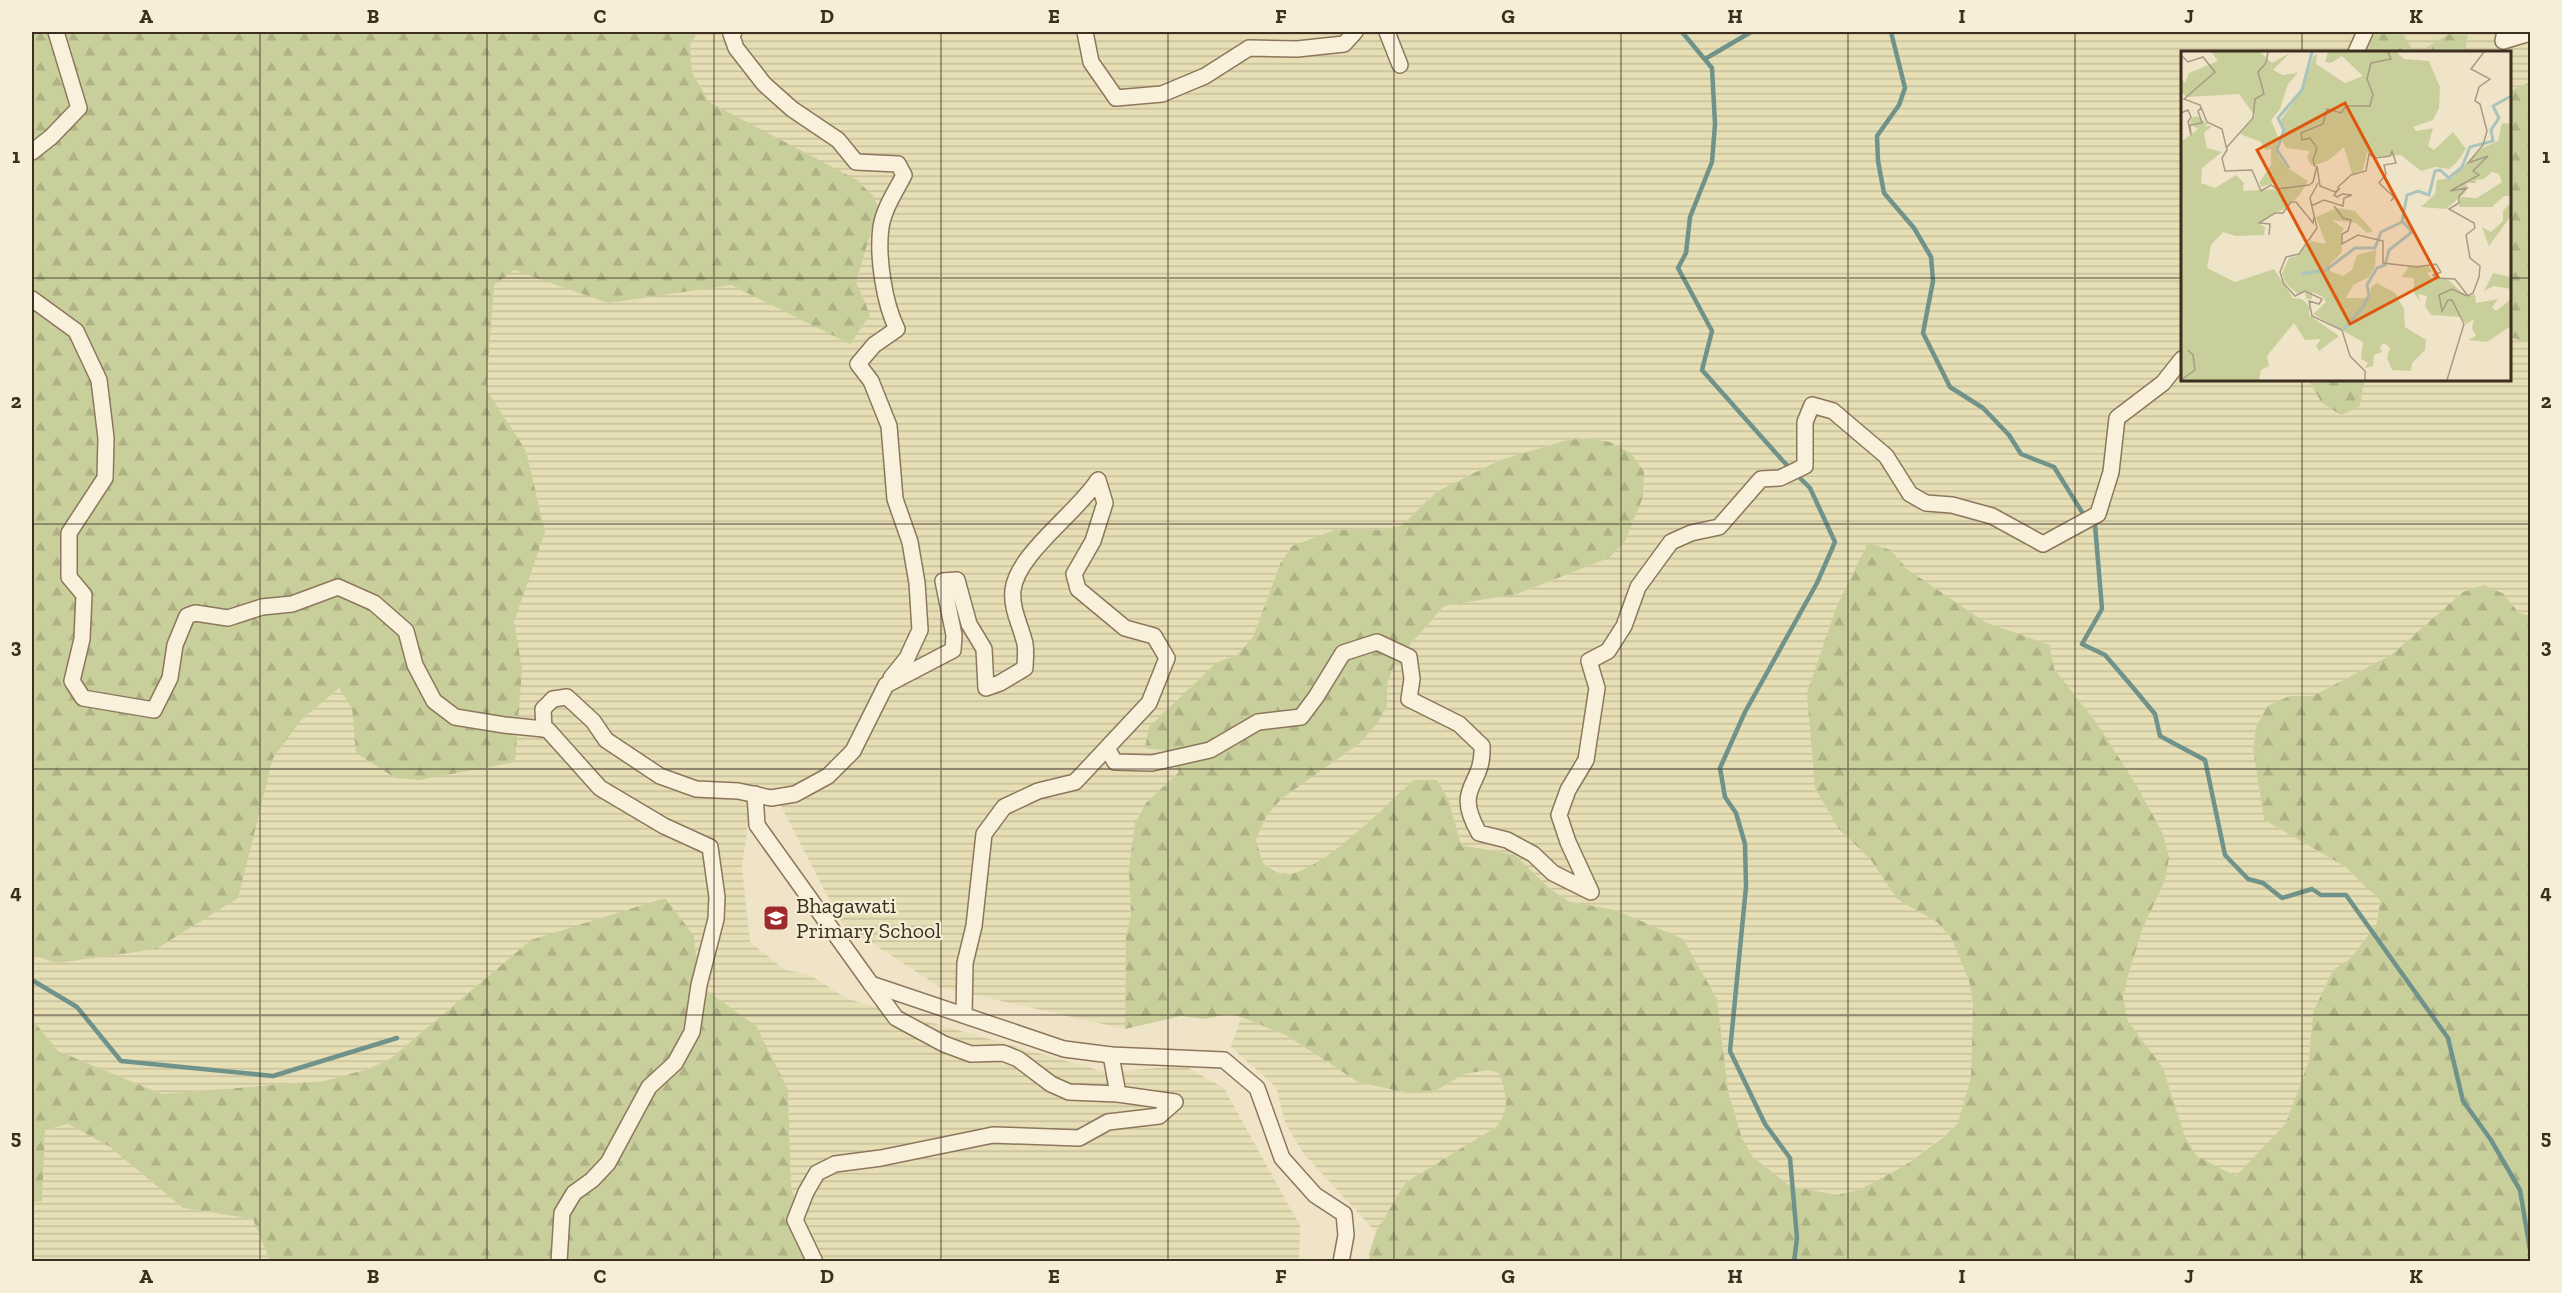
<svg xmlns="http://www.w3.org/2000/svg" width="2562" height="1293" viewBox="0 0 2562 1293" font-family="'Zilla Slab',serif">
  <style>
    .farmland { fill: url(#farmland-rules); fill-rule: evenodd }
    .forest { fill: url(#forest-firs) }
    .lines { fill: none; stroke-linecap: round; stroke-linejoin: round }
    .stream { stroke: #6f938a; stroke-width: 4.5 }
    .street-casing { stroke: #8d765c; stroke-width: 18 }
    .street { stroke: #faf1dc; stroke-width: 15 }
    .grid { fill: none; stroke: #3d2e20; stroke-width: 1.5; stroke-opacity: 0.55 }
    .labels { text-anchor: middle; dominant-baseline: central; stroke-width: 4.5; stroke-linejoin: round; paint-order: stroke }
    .poi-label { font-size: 22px; fill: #3d2e20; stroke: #f7eed8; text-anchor: start }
    .inset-river { fill: none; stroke: #a9c4bc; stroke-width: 3 }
    .inset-road { fill: none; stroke: #a89b85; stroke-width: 1.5 }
    .view { fill: #df570d; fill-opacity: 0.15; stroke: #df570d; stroke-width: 3 }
    .inset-edge { fill: none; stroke: #3d2e20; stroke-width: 3 }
    .neatline { fill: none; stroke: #3d2e20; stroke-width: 2 }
    .grid-label { font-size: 20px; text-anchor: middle; font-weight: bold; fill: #3d2e20 }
  </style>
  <defs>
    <pattern id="farmland-rules" width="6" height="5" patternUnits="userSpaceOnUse" patternTransform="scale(1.5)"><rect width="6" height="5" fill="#e6deb5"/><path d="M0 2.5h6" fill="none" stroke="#c6bf9b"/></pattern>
    <pattern id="forest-firs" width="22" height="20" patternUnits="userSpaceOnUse" patternTransform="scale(1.5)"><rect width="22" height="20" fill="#c9cf9b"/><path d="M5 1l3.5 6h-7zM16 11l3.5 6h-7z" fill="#aeb285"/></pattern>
  </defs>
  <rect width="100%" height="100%" fill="#f0e4c8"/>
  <g class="farmland">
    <path d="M32,32h2498v584l-12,-4 -14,-18 -41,-2 -72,63 -78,41h-23l-23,10 -11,20 -3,23 11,71 80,46 36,34 -3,23 -26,35 -18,12 -20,42 -4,48 -23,63 -50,53 -39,-20 -12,-19 -22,-69 -35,-47 -5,-23 6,-26 15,-47 21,-44 -2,-47 -67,-112 -42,-53 -4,-24 -65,-23 -78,-53 -16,-19 -53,278 33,32 26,39 40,23 15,17 18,45 3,23 -2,71 -13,45 -17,15 -37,28 -43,23 -24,6 -47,-9 -37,-29 -11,-19 -14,-47 -11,-92 -102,-89 -45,-8 -21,-14 -34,-33 -54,-10 -12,-44 -125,58 -19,12 -22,3 -20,-11 -7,-23 10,-23 15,-18 79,-56 27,-36v-24l9,-22 48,-55 73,-12 92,-36 1,-116 -22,-4 -21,2 -67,20 -64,32 -35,34 -22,4h-44l-55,34 -27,73 -16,18 -21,8 -48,87 11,22 -33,31 -17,66 2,46 -5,22 -1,92 -185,-42 -98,-63 -71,-137 -22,31 -7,49 8,75 35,28 23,4 40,25 257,73 80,-6 39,22 76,138 -1,35h-490l-18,-76 -3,-95 -257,-150 -141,119 -22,10 -44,12 -162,13 -104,-43 -26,-32zM2182,52h328v328h-328z"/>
    <polygon points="1241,1017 1286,1035 1358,1082 1408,1093 1432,1093 1464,1074 1488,1070 1499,1073 1507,1094 1504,1118 1496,1127 1406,1182 1376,1232 1303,1153 1285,1122 1276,1087 1231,1047"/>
    <polygon points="68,1124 110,1147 183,1208 253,1219 270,1261 32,1261 32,1202 42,1201 45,1130"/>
  </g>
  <g class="forest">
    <polygon points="32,32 703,32 697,33 690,45 692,72 709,102 857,180 874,197 878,208 856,282 870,315 850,344 731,285 608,303 514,270 494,285 486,389 526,451 545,532 514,622 522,669 515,762 419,780 395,778 356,753 352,708 339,688 301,720 273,758 238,898 156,949 57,963 32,955"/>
    <polygon points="2375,32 2402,32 2414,52 2367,52"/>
    <polygon points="2452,32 2468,33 2465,52 2419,52"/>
    <polygon points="2530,82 2530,343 2510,337 2510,91"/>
    <polygon points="2308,380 2364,380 2360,406 2341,415 2322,403"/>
    <path d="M1588,438l22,4 21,11 13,19 -1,25 -18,44 -16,17 -92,36 -73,12 -48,55 -9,22v24l-12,19 -15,17 -79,56 -15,18 -10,23 7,23c6,4 14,10 21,11 33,3 104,-71 130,-94h23l12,21 12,44 54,10 34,33 21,14 45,8 68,29 34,60 11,92 14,47 11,19 37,29 47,9 24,-6 43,-23 37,-27 17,-16 13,-46 2,-70 -3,-23 -18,-45 -15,-17 -40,-23 -26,-39 -33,-32 -23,-40 -8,-95 30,-87 31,-63 23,7 16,19 78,53 65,23 4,24 42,53 41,64 26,48 6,23 -4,24 -21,44 -15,47 -6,26 5,23 35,47 22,69 12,19 39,20 50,-53 23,-63 4,-48 20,-42 18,-12 26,-35 3,-23 -36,-34 -80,-46 -11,-71 3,-22 11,-21 23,-10h23l78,-41 72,-63 21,-7 20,9 14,18 12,4v645h-1160l-1,-7 7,-22 30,-50 90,-55c15,-17 10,-35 3,-54l-11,-3 -24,4 -32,19h-24l-50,-11 -72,-47 -45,-18 -13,-3 -23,5 -24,-3 -56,13 1,-92 5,-22 -2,-46 6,-46 11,-20 33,-31 -11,-21 -23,-3 4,-21 67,-64 21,-8 16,-18 27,-73 12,-18 43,-16h44l22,-4 35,-34 64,-32 67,-20z"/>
    <polygon points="665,898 694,936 699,985 756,1026 788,1090 791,1185 809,1261 270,1261 253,1219 183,1208 110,1147 68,1124 45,1130 42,1201 32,1202 32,1019 58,1051 162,1094 324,1081 368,1069 390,1059 531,940"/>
  </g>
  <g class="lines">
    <g class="stream">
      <polyline points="1682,32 1712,68 1715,124 1712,162 1690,217 1686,253 1678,268 1712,331 1702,370 1783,461 1810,488 1835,542 1817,583 1745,712 1720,768 1725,797 1736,813 1745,844 1746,887 1730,1051 1765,1124 1790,1158 1797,1238 1794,1262"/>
      <polyline points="1891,32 1905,88 1899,105 1877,136 1878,161 1884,193 1914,228 1931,257 1933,281 1923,333 1950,387 1983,408 2009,435 2021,454 2054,467 2087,520 2095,525 2102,609 2082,644 2105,655 2130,684 2155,714 2160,736 2205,760 2225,855 2248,879 2263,883 2282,898 2312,889 2321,895 2346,895 2448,1038 2463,1101 2491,1140 2520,1190 2530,1250"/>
      <polyline points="1705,59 1751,32"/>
      <polyline points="32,980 77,1007 121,1061 273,1076 397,1038"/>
    </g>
    <g class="street-casing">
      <g id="street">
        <path d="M734,32l-3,2 5,14 28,36 28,25 46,31 18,22 42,2 6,11c-8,16 -20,33 -23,52 -4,29 3,76 16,102l-23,16 -16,19 13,17 18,45 6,73 15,43 7,41 3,47 -13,28 -16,20"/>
        <polyline points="1085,32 1091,62 1116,98 1162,94 1205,76 1249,48 1297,49 1344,44 1355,32"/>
        <polyline points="1387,32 1400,65"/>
        <polyline points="2505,32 2503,41 2530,33"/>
        <polyline points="2356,52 2365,32"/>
        <polyline points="32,152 51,137 79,108 56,32"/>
        <polyline points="32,299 76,331 99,380 106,438 105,478 69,533 69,577 84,595 82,639 72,681 83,698 154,710 170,678 175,645 187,616 195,613 228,618 262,607 292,604 338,587 374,603 406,631 415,665 434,701 455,717 504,725 544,729"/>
        <path d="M1108,750l7,12 37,1 58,-13 48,-28 43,-5 15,-20 27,-44 34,-11 32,15 3,22 -3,20 50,25 23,22c2,42 -30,39 -3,87l28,7 26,14 20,19 38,19 -23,-50 -9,-27 9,-25 18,-30 11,-72 -8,-27 19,-10 16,-25 14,-39 33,-45 20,-9 28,-6 42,-48 19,-1 25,-12v-44l7,-17 21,6 53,45 24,38 16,9 26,2 40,11 51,28 55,-30 13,-42 6,-54 46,-35 19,-24"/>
        <polyline points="755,794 757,825 871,984 1064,1049 1111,1055 1224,1060 1257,1088 1282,1158 1315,1195 1344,1214 1346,1235 1341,1262"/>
        <polyline points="871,984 896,1018 944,1044 971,1054 1003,1053 1018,1059 1051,1084 1069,1092 1118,1094"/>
        <path d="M559,1262l3,-49 12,-20 18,-13 16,-17 41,-76 26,-24 17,-31 7,-47 17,-66 1,-22 -7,-50 -46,-21 -64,-38 -52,-58 -4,-1 -1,-20 10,-10 14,-2 26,24 13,19 54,36 36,13 42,2 33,7 24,-4 33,-18 25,-25 33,-66 67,-35 1,-15 -11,-54 14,-1 12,44 15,25 2,39 14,-5 25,-15c0,-9 2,-20 -1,-28 -4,-16 -13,-32 -11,-50 4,-36 64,-77 85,-110l7,23 -12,38 -19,33 4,15 47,39 29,8 13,22 -18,45 -74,79 -37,9 -34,16 -20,27 -10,92 -9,37 -1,52"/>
        <polyline points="815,1262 795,1220 806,1192 817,1173 835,1164 881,1158 993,1135 1079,1138 1108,1122 1159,1116 1175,1102 1118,1094 1111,1055"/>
      </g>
    </g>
    <use href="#street" class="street"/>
  </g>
  <path class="grid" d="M260,32v1230M487,32v1230M714,32v1230M941,32v1230M1168,32v1230M1394,32v1230M1621,32v1230M1848,32v1230M2075,32v1230M2302,32v20M32,278h2150M2510,278h20M2302,380v882M32,524h2498M32,769h2498M32,1015h2498"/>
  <defs>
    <g id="school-square" transform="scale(1.35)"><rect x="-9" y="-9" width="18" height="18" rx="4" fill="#9e2a2b" stroke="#f7eed8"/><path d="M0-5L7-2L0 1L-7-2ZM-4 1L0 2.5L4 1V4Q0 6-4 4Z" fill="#fff"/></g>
  </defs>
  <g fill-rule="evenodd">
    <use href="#school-square" x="776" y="918"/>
  </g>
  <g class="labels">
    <g class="poi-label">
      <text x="796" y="905">Bhagawati<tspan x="796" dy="25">Primary School</tspan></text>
    </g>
  </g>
  <g transform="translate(2181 51)">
    <rect width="330" height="330" fill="#f0e4c8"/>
    <path d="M30,1h49l12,11 18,-10 -17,17 10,5 15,-2 -10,11 -8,25 -9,11 7,17 -1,17 9,13 22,14 -9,15 -15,13 -26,14 7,4 -1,8 -28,1 -13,-4 -12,13 -4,23 28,14 39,-13 19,29 9,1 8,8 -1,8 30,21 -20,15 -3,-5 5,-7 -16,1 -11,-17 -27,33 2,10 -8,4 -2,10h-78v-238l17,-13 -8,-4 1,-7 6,-2 11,8 -4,2h8l-8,7 3,15 15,4 -20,16 -1,15 14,5 21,-13 8,8 -1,8 35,-2 -5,-6 -11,4 -3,-4 12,-18v-16l-6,1 -4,-8 -21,-8 15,-18 -16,-22 -52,3 -6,-5v-14l4,5 4,-10 29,-12zM147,1h68l8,7 25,2 11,26 -1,21 -6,12 -20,7 3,4 17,-3 -5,18 6,4 19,-18 13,17 -9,13 -8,7 -14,-2 -14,4 -20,-16 -28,2 -6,-5 -4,18 -11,4 -8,-27 -15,13 -17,6 -5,-8 3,-7 -24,-3 -5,-10 4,-10 -5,-7 22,-30 11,-34 4,-3 -1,10 29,19 18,-7 -21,-20 -11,7 -6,-1zM321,72l9,1v72h-7l-12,11h-33l2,-10 16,1 25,-16 -3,-8 -7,-2 -8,7 -8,1v3h-9l-2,10 -19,16 -25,-2 14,-13 2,-14 15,-2 30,-30 16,-7zM330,151v14l-22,30 -7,-19 9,5 12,-11v-10zM156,157l18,3 18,20 -6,2 -11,-10 -24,-3 12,9 -3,4 1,19 -12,12v7l13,5 9,-6 5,-15 19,-5 -1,16 -6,11 -16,8 -7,13h24l1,-11 6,-4 18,10 9,16 1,18 21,13 -1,10 -13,13 -1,8 -19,-1 -5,-12 3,-10 -6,-5 -4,4 2,5 -8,3 -1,11 -8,2 3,-5 -7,-4 2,-17 -50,-28 13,-12 -3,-5 -11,-5v7h-6l-1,-8 -7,3 -12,-10 -4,-11 7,-15 8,-2 14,-15 15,3 -10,-27zM229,214l19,1 3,6 -5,1 4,5 16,1 20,18 8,-3 1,9 22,-4 -6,8 4,4 15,-12v27l-24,16 -19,-2 8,-4 -4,-8 2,-9 -8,5 -5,-7 -30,-2 -6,-9 2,-10 -9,-2 2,7 -6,-8v-15l-12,-1zM312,222l18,4v12l-17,-3 -10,5z" fill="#c9cf9b"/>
    <path class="inset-river" d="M108,117l-12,-18 7,-20 -6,-12 24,-28 10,-38M120,223l25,-4 29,-22h20l6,-16 21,-10 5,-27 11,-4 11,4 6,-24 5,-1 9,8 13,-11 8,-20 23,-6 -2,-11 8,-12 -6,-12 18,-10M163,278l19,-22 6,-12 -2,-10 10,-17 8,-3 4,-15 23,-18 -9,-10"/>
    <path class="inset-road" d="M0,4l7,7 15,-5 12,15 -31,27 16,6 7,17 15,7 5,21 -5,8 3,13 27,-1 9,21 10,-6 6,4 32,-4 4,-3 4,-16 3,20 15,6 5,-4 -6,7 3,2 5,-3 10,1 -8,3 -1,8 -19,-6 -13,6M0,62l7,-3 3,7 -3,5 3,13 -1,-10 12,-2 -4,-12 3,-3M46,96l26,-29 2,-19 9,-5 -6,-22 8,-9 2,-11M134,116l-2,-7 4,-12 -7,-10 -8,2 -1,-7 22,-9 4,-15 14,4 5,-7h24l3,-12 -6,-15 4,-16 20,-4 -3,-7M137,132l-8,15 7,30 -18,26 -13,3 -6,15 4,12 11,12 10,-5 17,8 -3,5 -10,-3 3,15 30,14 8,26 15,15v9M156,137l14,-13 15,-4 3,-17 7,4 14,-2 2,-5 4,12 -12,2 2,9 -7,9 15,14 -3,4M153,155l9,12 8,2 -3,11 -6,3v10l16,-9 25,6v22l34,4 19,-3 5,8 -8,3 3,3 19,1 13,17 5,-3 6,-16M88,184l1,-11 -11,-1 16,-10h8l8,-11h5l17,21 1,-6M298,227l1,-12 -10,-8 -4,-23 9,-7 -1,-5 -25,-14 10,-6v-7l8,-8 -17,3 29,-16 -6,-4 15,-15 -20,7 15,-18 4,-14 -7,-27 -5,-3 4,-14 11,-8 -19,-10 13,-17M0,329l14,-10 -2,-15 -5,-5M266,329l17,-56 -12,-24h-4l-6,11 -3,-16 13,-6 15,7"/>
    <path class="view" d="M164,52l93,174 -88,47 -93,-174z"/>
    <rect width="330" height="330" class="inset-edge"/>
  </g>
  <rect width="2562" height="1293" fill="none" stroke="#f7eed8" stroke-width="66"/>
  <rect x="33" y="33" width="2496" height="1227" class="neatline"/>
  <g class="grid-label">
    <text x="146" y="23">A</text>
    <text x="373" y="23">B</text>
    <text x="600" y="23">C</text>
    <text x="827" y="23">D</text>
    <text x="1054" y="23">E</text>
    <text x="1281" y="23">F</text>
    <text x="1508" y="23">G</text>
    <text x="1735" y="23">H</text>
    <text x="1962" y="23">I</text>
    <text x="2189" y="23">J</text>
    <text x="2416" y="23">K</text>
    <text x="16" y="163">1</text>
    <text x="2546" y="163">1</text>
    <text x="16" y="408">2</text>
    <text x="2546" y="408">2</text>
    <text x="16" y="653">3</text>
    <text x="2546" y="653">3</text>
    <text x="16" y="899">4</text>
    <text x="2546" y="899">4</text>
    <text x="16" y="1144">5</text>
    <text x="2546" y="1144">5</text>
    <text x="146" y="1283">A</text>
    <text x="373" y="1283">B</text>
    <text x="600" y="1283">C</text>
    <text x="827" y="1283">D</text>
    <text x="1054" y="1283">E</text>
    <text x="1281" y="1283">F</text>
    <text x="1508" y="1283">G</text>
    <text x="1735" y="1283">H</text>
    <text x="1962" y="1283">I</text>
    <text x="2189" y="1283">J</text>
    <text x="2416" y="1283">K</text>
  </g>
</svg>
